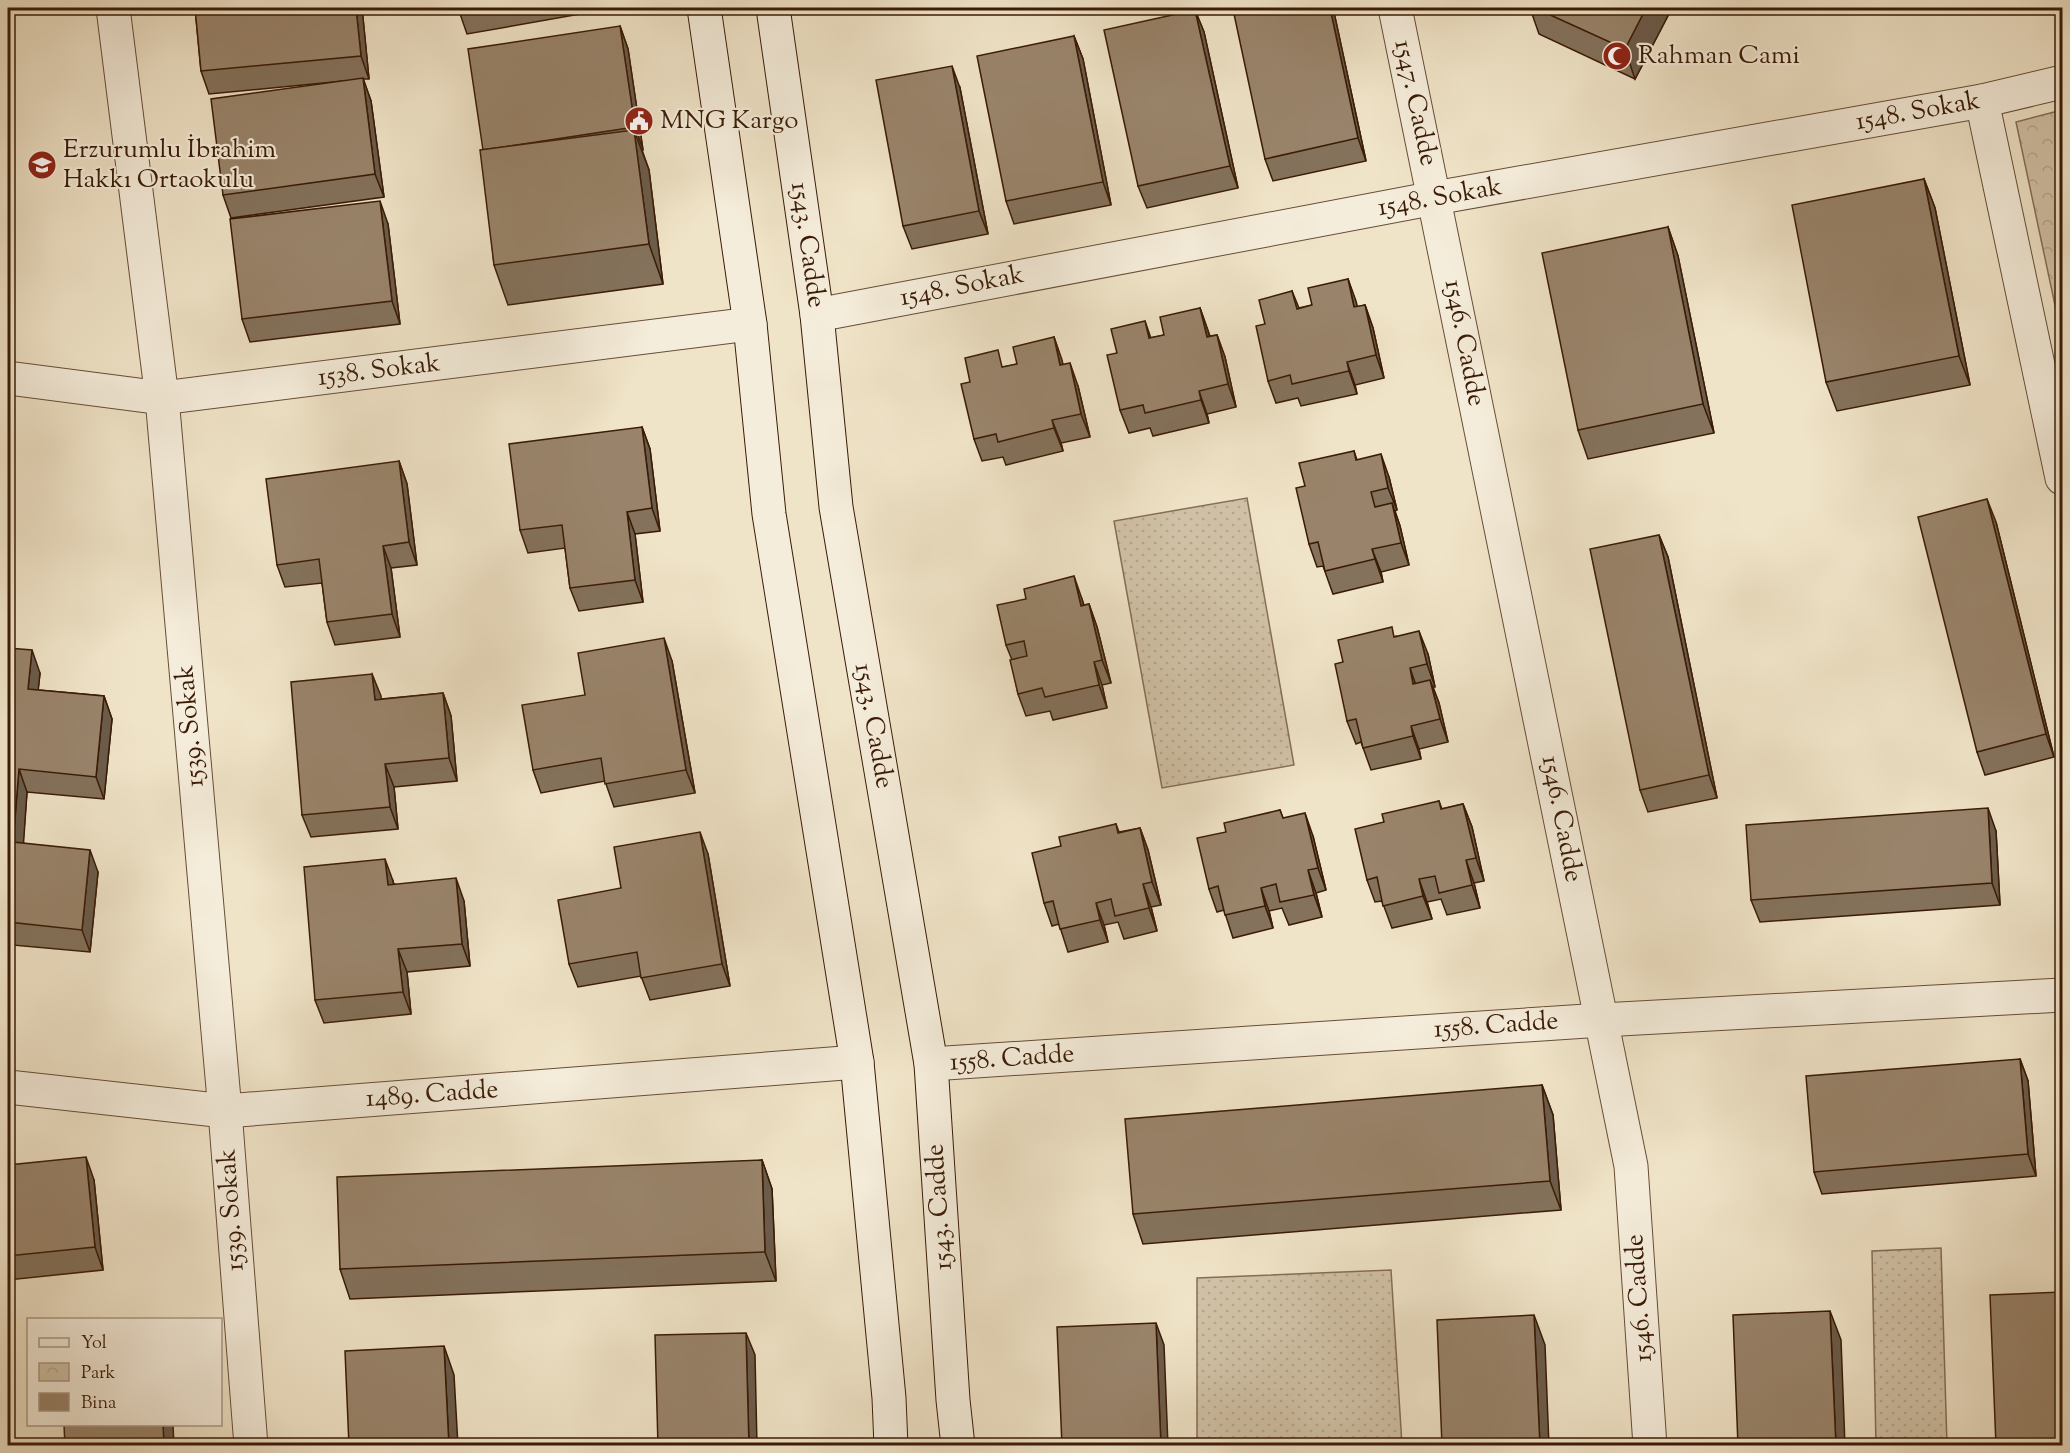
<svg xmlns="http://www.w3.org/2000/svg" width="2070" height="1453" viewBox="0 0 2070 1453" font-family="'Sorts Mill Goudy',serif">
  <style>
    .grass { fill: url(#grass-dots); stroke: #866e56; stroke-width: 1.5 }
    .park { fill: url(#park-crowns); stroke: #866e56; stroke-width: 1.5 }
    .lines { fill: none; stroke-linecap: round; stroke-linejoin: round }
    .minor-casing { stroke: #684d36; stroke-width: 35 }
    .tertiary-casing { stroke: #684d36; stroke-width: 35 }
    .secondary-casing { stroke: #3a1b06; stroke-width: 35 }
    .minor { stroke: #f5eddb; stroke-width: 33 }
    .tertiary { stroke: #f5eddb; stroke-width: 33 }
    .secondary { stroke: #f5eddb; stroke-width: 33 }
    .wall { fill: #84725c; stroke: #3a1b06; stroke-width: 1.5 }
    .shaded-wall { fill: #6b5c4b; stroke: #3a1b06; stroke-width: 1.5 }
    .building { fill: #99846b; stroke: #3a1b06; stroke-width: 1.5 }
    .labels { text-anchor: middle; dominant-baseline: central; stroke-width: 4.5; stroke-linejoin: round; paint-order: stroke }
    .poi-label { font-size: 26px; fill: #3a1b06; stroke: #f5eddb; text-anchor: start }
    .street-label { font-size: 26px; fill: #3a1b06; stroke: #f5eddb }
  </style>
  <defs>
    <pattern id="grass-dots" width="8" height="8" patternUnits="userSpaceOnUse" patternTransform="scale(1.5)"><rect width="8" height="8" fill="#d1c2a7"/><path d="M2 2h.1M6 6h.1" fill="none" stroke="#b4a68e" stroke-width="1.8" stroke-linecap="round"/></pattern>
    <pattern id="park-crowns" width="20" height="18" patternUnits="userSpaceOnUse" patternTransform="scale(1.5)"><rect width="20" height="18" fill="#d1c2a7"/><path d="M2 6a3 3 0 1 1 6 0M12 15a3 3 0 1 1 6 0" fill="none" stroke="#b4a68e"/></pattern>
  </defs>
  <rect width="100%" height="100%" fill="#f0e4c8"/>
  <filter id="stains"><feTurbulence type="fractalNoise" baseFrequency=".00333" numOctaves="4"/><feColorMatrix values="0 0 0 0 .2 0 0 0 0 .09 0 0 0 0 .02 0 0 0 .5 -.17"/></filter>
  <radialGradient id="worn" r=".72"><stop offset=".6" stop-color="#630" stop-opacity="0"/><stop offset="1" stop-color="#630" stop-opacity=".3"/></radialGradient>
  <g class="grass">
    <polygon points="1247,498 1294,765 1162,788 1114,521"/>
    <polygon points="1941,1248 1947,1445 1876,1445 1872,1251"/>
    <polygon points="1391,1270 1402,1445 1197,1445 1197,1278"/>
  </g>
  <polygon class="park" points="2062,110 2062,338 2016,122"/>
  <g class="lines">
    <g class="minor-casing">
      <g id="minor">
        <polyline points="113,8 162,398 225,1111 251,1446"/>
        <polyline points="1395,8 1631,1166 1650,1446"/>
        <polyline points="1982,101 2062,478"/>
        <polyline points="817,315 1435,198 1982,101 2062,82"/>
        <polyline points="8,378 162,398 750,324"/>
      </g>
    </g>
    <g class="tertiary-casing">
      <g id="tertiary">
        <polyline points="931,1064 1602,1020 2062,995"/>
        <polyline points="8,1087 225,1111 857,1062"/>
      </g>
    </g>
    <g class="secondary-casing">
      <g id="secondary">
        <polyline points="704,8 750,324 769,514 857,1062 889,1398 891,1446"/>
        <polyline points="773,8 817,315 836,507 931,1064 953,1400 958,1446"/>
      </g>
    </g>
    <use href="#minor" class="minor"/>
    <use href="#tertiary" class="tertiary"/>
    <use href="#secondary" class="secondary"/>
  </g>
  <g class="wall">
    <polygon points="195,8 362,8 369,79 363,79 371,101 384,197 231,218 223,195 344,81 209,94 201,71"/>
    <polygon points="458,8 614,8 467,34"/>
    <polygon points="1530,8 1672,8 1635,79 1539,34"/>
    <polygon points="2056,8 2062,8 2062,14 2058,15"/>
    <polygon points="1195,10 1204,32 1238,188 1147,208 1138,186"/>
    <polygon points="1335,17 1366,161 1273,181 1265,159"/>
    <polygon points="620,26 628,49 643,150 642,150 649,170 663,284 508,305 494,265 483,150"/>
    <polygon points="1074,36 1083,59 1111,205 1014,224 1006,201"/>
    <polygon points="960,88 988,234 912,249 903,226"/>
    <polygon points="1924,179 1935,208 1970,385 1837,411 1826,382"/>
    <polygon points="388,224 400,324 250,342 242,319"/>
    <polygon points="1668,227 1678,256 1714,433 1588,459 1578,430"/>
    <polygon points="1348,279 1357,307 1365,305 1373,328 1384,378 1355,385 1357,394 1301,406 1298,398 1276,403 1268,381 1265,324 1292,291 1299,308 1312,305"/>
    <polygon points="1200,308 1210,336 1217,335 1225,357 1236,407 1207,414 1209,423 1153,436 1150,428 1129,433 1120,410 1117,353 1151,338 1164,335"/>
    <polygon points="1054,337 1063,365 1078,386 1090,437 1061,443 1063,451 1006,465 1003,457 982,461 974,439 970,382 1004,367 1017,364"/>
    <polygon points="642,427 650,449 660,531 635,534 643,602 579,611 570,588 565,548 528,553 520,530"/>
    <polygon points="1354,451 1357,460 1389,477 1397,510 1395,511 1400,526 1409,565 1381,572 1383,582 1333,594 1323,566 1317,567 1309,544 1305,486"/>
    <polygon points="399,461 407,484 417,565 391,568 400,637 335,645 327,622 322,583 285,587 277,565"/>
    <polygon points="1996,522 2054,757 1985,775 1977,752"/>
    <polygon points="1659,535 1668,557 1717,798 1648,812 1640,790"/>
    <polygon points="1082,599 1084,605 1089,604 1097,627 1111,683 1102,685 1107,708 1053,720 1050,711 1026,716 1018,694 1012,660 1006,645"/>
    <polygon points="1396,636 1428,654 1435,687 1433,687 1439,703 1448,742 1419,749 1421,759 1371,770 1361,742 1356,744 1347,721 1343,662"/>
    <polygon points="8,648 40,673 38,690 104,696 112,719 104,799 27,792 23,843 98,872 90,952 13,945 9,980 8,980"/>
    <polygon points="672,661 695,793 614,807 605,781 541,793 533,770 585,695"/>
    <polygon points="372,674 381,699 443,693 451,716 457,781 394,787 398,829 311,837 302,815"/>
    <polygon points="1439,801 1442,809 1463,804 1472,827 1484,881 1474,883 1480,908 1447,915 1441,899 1427,902 1432,919 1392,928 1382,901 1375,902 1367,880 1384,822"/>
    <polygon points="1280,810 1283,818 1313,836 1326,890 1316,893 1322,917 1289,925 1282,908 1269,911 1273,928 1233,938 1224,910 1217,912 1209,889 1226,832"/>
    <polygon points="1116,824 1119,832 1140,828 1148,850 1161,905 1151,907 1157,931 1124,939 1118,922 1104,925 1108,942 1068,952 1059,924 1052,926 1044,903 1061,846"/>
    <polygon points="1996,831 2000,905 1760,922 1751,900"/>
    <polygon points="708,854 730,986 650,1000 641,976 578,987 569,964 621,888"/>
    <polygon points="393,881 394,884 464,901 470,966 407,972 411,1014 324,1023 315,1000"/>
    <polygon points="2020,1059 2028,1081 2036,1176 1822,1194 1814,1172"/>
    <polygon points="1542,1085 1553,1115 1561,1210 1143,1244 1133,1214"/>
    <polygon points="762,1160 772,1189 776,1281 350,1299 340,1269"/>
    <polygon points="8,1165 94,1180 103,1270 8,1280"/>
  </g>
  <g class="shaded-wall">
    <polygon points="356,8 362,8 369,79 361,56"/>
    <polygon points="1330,8 1332,8 1335,17 1366,161 1358,138"/>
    <polygon points="1646,8 1672,8 1635,79 1625,49"/>
    <polygon points="1195,10 1204,32 1238,188 1230,166"/>
    <polygon points="620,26 628,49 643,150 635,127"/>
    <polygon points="1074,36 1083,59 1111,205 1103,182"/>
    <polygon points="952,66 960,88 988,234 979,211"/>
    <polygon points="363,78 371,101 384,197 375,174"/>
    <polygon points="634,130 649,170 663,284 649,244"/>
    <polygon points="1924,179 1935,208 1970,385 1959,356"/>
    <polygon points="380,201 388,224 400,324 392,301"/>
    <polygon points="1668,227 1678,256 1714,433 1703,404"/>
    <polygon points="1348,279 1356,301 1363,330 1354,307"/>
    <polygon points="1365,305 1373,328 1384,378 1376,355"/>
    <polygon points="1200,308 1208,331 1215,360 1207,337"/>
    <polygon points="1145,321 1153,344 1149,338"/>
    <polygon points="1217,335 1225,357 1236,407 1228,384"/>
    <polygon points="1054,337 1062,360 1068,388 1060,365"/>
    <polygon points="1347,362 1355,385 1357,394 1349,371"/>
    <polygon points="1070,363 1078,386 1090,437 1081,414"/>
    <polygon points="1199,391 1207,414 1209,423 1201,400"/>
    <polygon points="1052,420 1061,443 1063,451 1054,428"/>
    <polygon points="642,427 650,449 660,531 652,508"/>
    <polygon points="1381,454 1389,477 1397,510 1388,488"/>
    <polygon points="399,461 407,484 417,565 409,542"/>
    <polygon points="1987,499 1996,522 2054,757 2046,734"/>
    <polygon points="1392,503 1400,526 1409,565 1401,543"/>
    <polygon points="627,512 635,534 643,602 635,580"/>
    <polygon points="1659,535 1668,557 1717,798 1709,775"/>
    <polygon points="383,546 391,568 400,637 392,614"/>
    <polygon points="1372,549 1381,572 1383,582 1375,559"/>
    <polygon points="1074,576 1082,599 1089,629 1081,606"/>
    <polygon points="1089,604 1097,627 1111,683 1102,660"/>
    <polygon points="1419,631 1428,654 1435,687 1427,664"/>
    <polygon points="664,638 672,661 695,793 686,770"/>
    <polygon points="32,650 40,673 36,711 28,689"/>
    <polygon points="1094,662 1102,685 1107,708 1099,685"/>
    <polygon points="1410,668 1418,691 1413,684"/>
    <polygon points="372,674 381,696 383,722 375,700"/>
    <polygon points="1430,680 1439,703 1448,742 1440,719"/>
    <polygon points="443,693 451,716 457,781 449,758"/>
    <polygon points="104,696 112,719 104,799 96,777"/>
    <polygon points="1411,726 1419,749 1421,759 1413,736"/>
    <polygon points="385,764 394,787 398,829 390,807"/>
    <polygon points="19,769 27,792 22,865 13,842"/>
    <polygon points="1463,804 1472,827 1484,881 1476,858"/>
    <polygon points="1988,808 1996,831 2000,905 1992,883"/>
    <polygon points="1305,813 1313,836 1326,890 1318,868"/>
    <polygon points="1140,828 1148,850 1161,905 1152,882"/>
    <polygon points="700,832 708,854 730,986 722,964"/>
    <polygon points="90,850 98,872 90,952 82,930"/>
    <polygon points="385,859 393,881 396,907 388,885"/>
    <polygon points="1466,860 1474,883 1480,908 1472,885"/>
    <polygon points="1308,870 1316,893 1322,917 1314,895"/>
    <polygon points="456,878 464,901 470,966 462,944"/>
    <polygon points="1419,879 1427,902 1432,919 1423,896"/>
    <polygon points="1143,884 1151,907 1157,931 1149,908"/>
    <polygon points="1261,888 1269,911 1273,928 1265,906"/>
    <polygon points="1096,903 1104,925 1108,942 1100,920"/>
    <polygon points="8,930 13,945 9,980 8,975"/>
    <polygon points="398,949 407,972 411,1014 403,992"/>
    <polygon points="2020,1059 2028,1081 2036,1176 2028,1154"/>
    <polygon points="1542,1085 1553,1115 1561,1210 1550,1181"/>
    <polygon points="86,1157 94,1180 103,1270 95,1247"/>
    <polygon points="762,1160 772,1189 776,1281 765,1252"/>
    <polygon points="1830,1311 1841,1340 1845,1446 1836,1446"/>
    <polygon points="1534,1315 1545,1345 1549,1446 1540,1446"/>
    <polygon points="1156,1323 1164,1345 1168,1446 1161,1446"/>
    <polygon points="746,1333 755,1355 757,1446 749,1446"/>
    <polygon points="444,1346 454,1375 458,1446 449,1446"/>
    <polygon points="163,1425 173,1425 174,1446 164,1446"/>
  </g>
  <g class="building">
    <polygon points="195,8 356,8 361,56 201,71"/>
    <polygon points="458,8 478,8 459,11"/>
    <polygon points="1265,8 1330,8 1358,138 1265,159 1234,14"/>
    <polygon points="1535,8 1646,8 1625,49"/>
    <polygon points="1195,10 1230,166 1138,186 1104,30"/>
    <polygon points="620,26 635,127 483,150 468,49"/>
    <polygon points="1074,36 1103,182 1006,201 977,56"/>
    <polygon points="952,66 979,211 903,226 876,80"/>
    <polygon points="363,78 375,174 223,195 211,99"/>
    <polygon points="634,130 649,244 494,265 480,150"/>
    <polygon points="1924,179 1959,356 1826,382 1792,205"/>
    <polygon points="380,201 392,301 242,319 230,219"/>
    <polygon points="1668,227 1703,404 1578,430 1542,253"/>
    <polygon points="1348,279 1354,307 1365,305 1376,355 1347,362 1349,371 1292,384 1290,375 1268,381 1256,326 1265,324 1259,300 1292,291 1297,309 1312,305 1308,288"/>
    <polygon points="1200,308 1207,337 1217,335 1228,384 1199,391 1201,400 1145,413 1143,405 1120,410 1107,355 1117,353 1111,329 1145,321 1149,338 1164,335 1160,317"/>
    <polygon points="1054,337 1060,365 1070,363 1081,414 1052,420 1054,428 998,442 996,434 974,439 961,384 970,382 965,358 998,350 1002,367 1017,364 1013,347"/>
    <polygon points="642,427 652,508 627,512 635,580 570,588 562,525 520,530 509,444"/>
    <polygon points="1354,451 1356,460 1381,454 1388,488 1371,492 1375,507 1392,503 1401,543 1372,549 1375,559 1325,571 1318,542 1309,544 1296,488 1305,486 1299,463"/>
    <polygon points="399,461 409,542 383,546 392,614 327,622 319,559 277,565 266,479"/>
    <polygon points="1987,499 2046,734 1977,752 1918,517"/>
    <polygon points="1659,535 1709,775 1640,790 1590,549"/>
    <polygon points="1074,576 1081,606 1089,604 1102,660 1094,662 1099,685 1045,697 1042,688 1018,694 1010,660 1027,656 1024,641 1006,645 997,605 1026,599 1024,589"/>
    <polygon points="1392,627 1394,637 1419,631 1427,664 1410,668 1413,684 1430,680 1440,719 1411,726 1413,736 1363,748 1356,719 1347,721 1335,664 1343,662 1338,640"/>
    <polygon points="664,638 686,770 605,784 601,758 533,770 522,705 585,695 578,653"/>
    <polygon points="8,648 32,650 28,689 104,696 96,777 19,769 13,842 90,850 82,930 8,922"/>
    <polygon points="372,674 375,700 443,693 449,758 385,764 390,807 302,815 291,682"/>
    <polygon points="1439,801 1441,809 1463,804 1476,858 1466,860 1472,885 1439,893 1435,876 1419,879 1423,896 1383,906 1377,877 1367,880 1355,829 1384,822 1382,814"/>
    <polygon points="1988,808 1992,883 1751,900 1746,825"/>
    <polygon points="1280,810 1283,818 1305,813 1318,868 1308,870 1314,895 1280,902 1276,884 1261,888 1265,906 1225,915 1218,886 1209,889 1197,838 1226,832 1224,823"/>
    <polygon points="1116,824 1118,833 1140,828 1152,882 1143,884 1149,908 1115,916 1111,899 1096,903 1100,920 1060,929 1053,901 1044,903 1032,853 1061,846 1059,837"/>
    <polygon points="700,832 722,964 641,978 637,952 569,964 558,900 621,888 614,847"/>
    <polygon points="385,859 388,885 456,878 462,944 398,949 403,992 315,1000 304,867"/>
    <polygon points="2020,1059 2028,1154 1814,1172 1806,1076"/>
    <polygon points="1542,1085 1550,1181 1133,1214 1125,1119"/>
    <polygon points="86,1157 95,1247 8,1256 8,1165"/>
    <polygon points="762,1160 765,1252 340,1269 337,1177"/>
    <polygon points="2062,1292 2062,1446 1996,1446 1990,1295"/>
    <polygon points="1830,1311 1836,1446 1738,1446 1733,1315"/>
    <polygon points="1534,1315 1540,1446 1442,1446 1437,1320"/>
    <polygon points="1156,1323 1161,1446 1062,1446 1057,1327"/>
    <polygon points="746,1333 749,1446 658,1446 655,1335"/>
    <polygon points="444,1346 449,1446 349,1446 345,1351"/>
    <polygon points="64,1425 163,1425 164,1446 65,1446"/>
  </g>
  <defs>
    <g id="mosque-disc" transform="scale(1.5)"><circle r="9.5" fill="#8f2418" stroke="#f5eddb"/><path d="M3.5-4.9A6 6 0 1 0 3.5 4.9A5 5 0 1 1 3.5-4.9Z" fill="#fff"/></g>
    <g id="civic-disc" transform="scale(1.5)"><circle r="9.5" fill="#8f2418" stroke="#f5eddb"/><path d="M-.6-6.5H3V-4.5H.6V-3L4-1V1h2V6H-6V1h2V-1L-.6-3ZM-1.2 2.5V6h2.4V2.5Z" fill="#fff"/></g>
    <g id="school-disc" transform="scale(1.5)"><circle r="9.5" fill="#8f2418" stroke="#f5eddb"/><path d="M0-5L7-2L0 1L-7-2ZM-4 1L0 2.5L4 1V4Q0 6-4 4Z" fill="#fff"/></g>
  </defs>
  <g fill-rule="evenodd">
    <use href="#mosque-disc" x="1617" y="56"/>
    <use href="#civic-disc" x="639" y="121"/>
    <use href="#school-disc" x="42" y="165"/>
  </g>
  <g class="labels">
    <g class="poi-label">
      <text x="1638" y="56">Rahman Cami</text>
      <text x="660" y="121">MNG Kargo</text>
      <text x="63" y="150">Erzurumlu İbrahim<tspan x="63" dy="30">Hakkı Ortaokulu</tspan></text>
    </g>
    <g class="street-label">
      <text transform="translate(1415 103) rotate(78)">1547. Cadde</text>
      <text transform="translate(1918 112) rotate(-10)">1548. Sokak</text>
      <text transform="translate(1440 198) rotate(-10)">1548. Sokak</text>
      <text transform="translate(807 245) rotate(82)">1543. Cadde</text>
      <text transform="translate(962 287) rotate(-11)">1548. Sokak</text>
      <text transform="translate(1464 343) rotate(79)">1546. Cadde</text>
      <text transform="translate(379 371) rotate(-7)">1538. Sokak</text>
      <text transform="translate(191 726) rotate(-95)">1539. Sokak</text>
      <text transform="translate(873 726) rotate(80)">1543. Cadde</text>
      <text transform="translate(1561 819) rotate(79)">1546. Cadde</text>
      <text transform="translate(1496 1026) rotate(-4)">1558. Cadde</text>
      <text transform="translate(1012 1059) rotate(-4)">1558. Cadde</text>
      <text transform="translate(432 1095) rotate(-4)">1489. Cadde</text>
      <text transform="translate(940 1207) rotate(-94)">1543. Cadde</text>
      <text transform="translate(232 1210) rotate(-94)">1539. Sokak</text>
      <text transform="translate(1640 1298) rotate(-94)">1546. Cadde</text>
    </g>
  </g>
  <rect width="2070" height="1453" fill="none" stroke="#f0e4c8" stroke-width="30"/>
  <rect x="9" y="9" width="2052" height="1435" fill="none" stroke="#3a1b06" stroke-width="3"/>
  <rect x="15" y="15" width="2040" height="1423" fill="none" stroke="#3a1b06" stroke-width="1.5"/>
  <rect x="27" y="1318" width="195" height="108" fill="#f5eddb" stroke="#aa9986" stroke-width="1.5"/>
  <rect x="39" y="1338" width="30" height="9" fill="#f5eddb" stroke="#aa9986" stroke-width="1.5"/>
  <text x="81" y="1348" font-size="18" fill="#3a1b06">Yol</text>
  <rect x="39" y="1363" width="30" height="18" fill="url(#park-crowns)" stroke="#aa9986" stroke-width="1.5"/>
  <text x="81" y="1378" font-size="18" fill="#3a1b06">Park</text>
  <rect x="39" y="1393" width="30" height="18" fill="#99846b" stroke="#aa9986" stroke-width="1.5"/>
  <text x="81" y="1408" font-size="18" fill="#3a1b06">Bina</text>
  <rect width="100%" height="100%" filter="url(#stains)"/>
  <rect width="100%" height="100%" fill="url(#worn)"/>
</svg>
